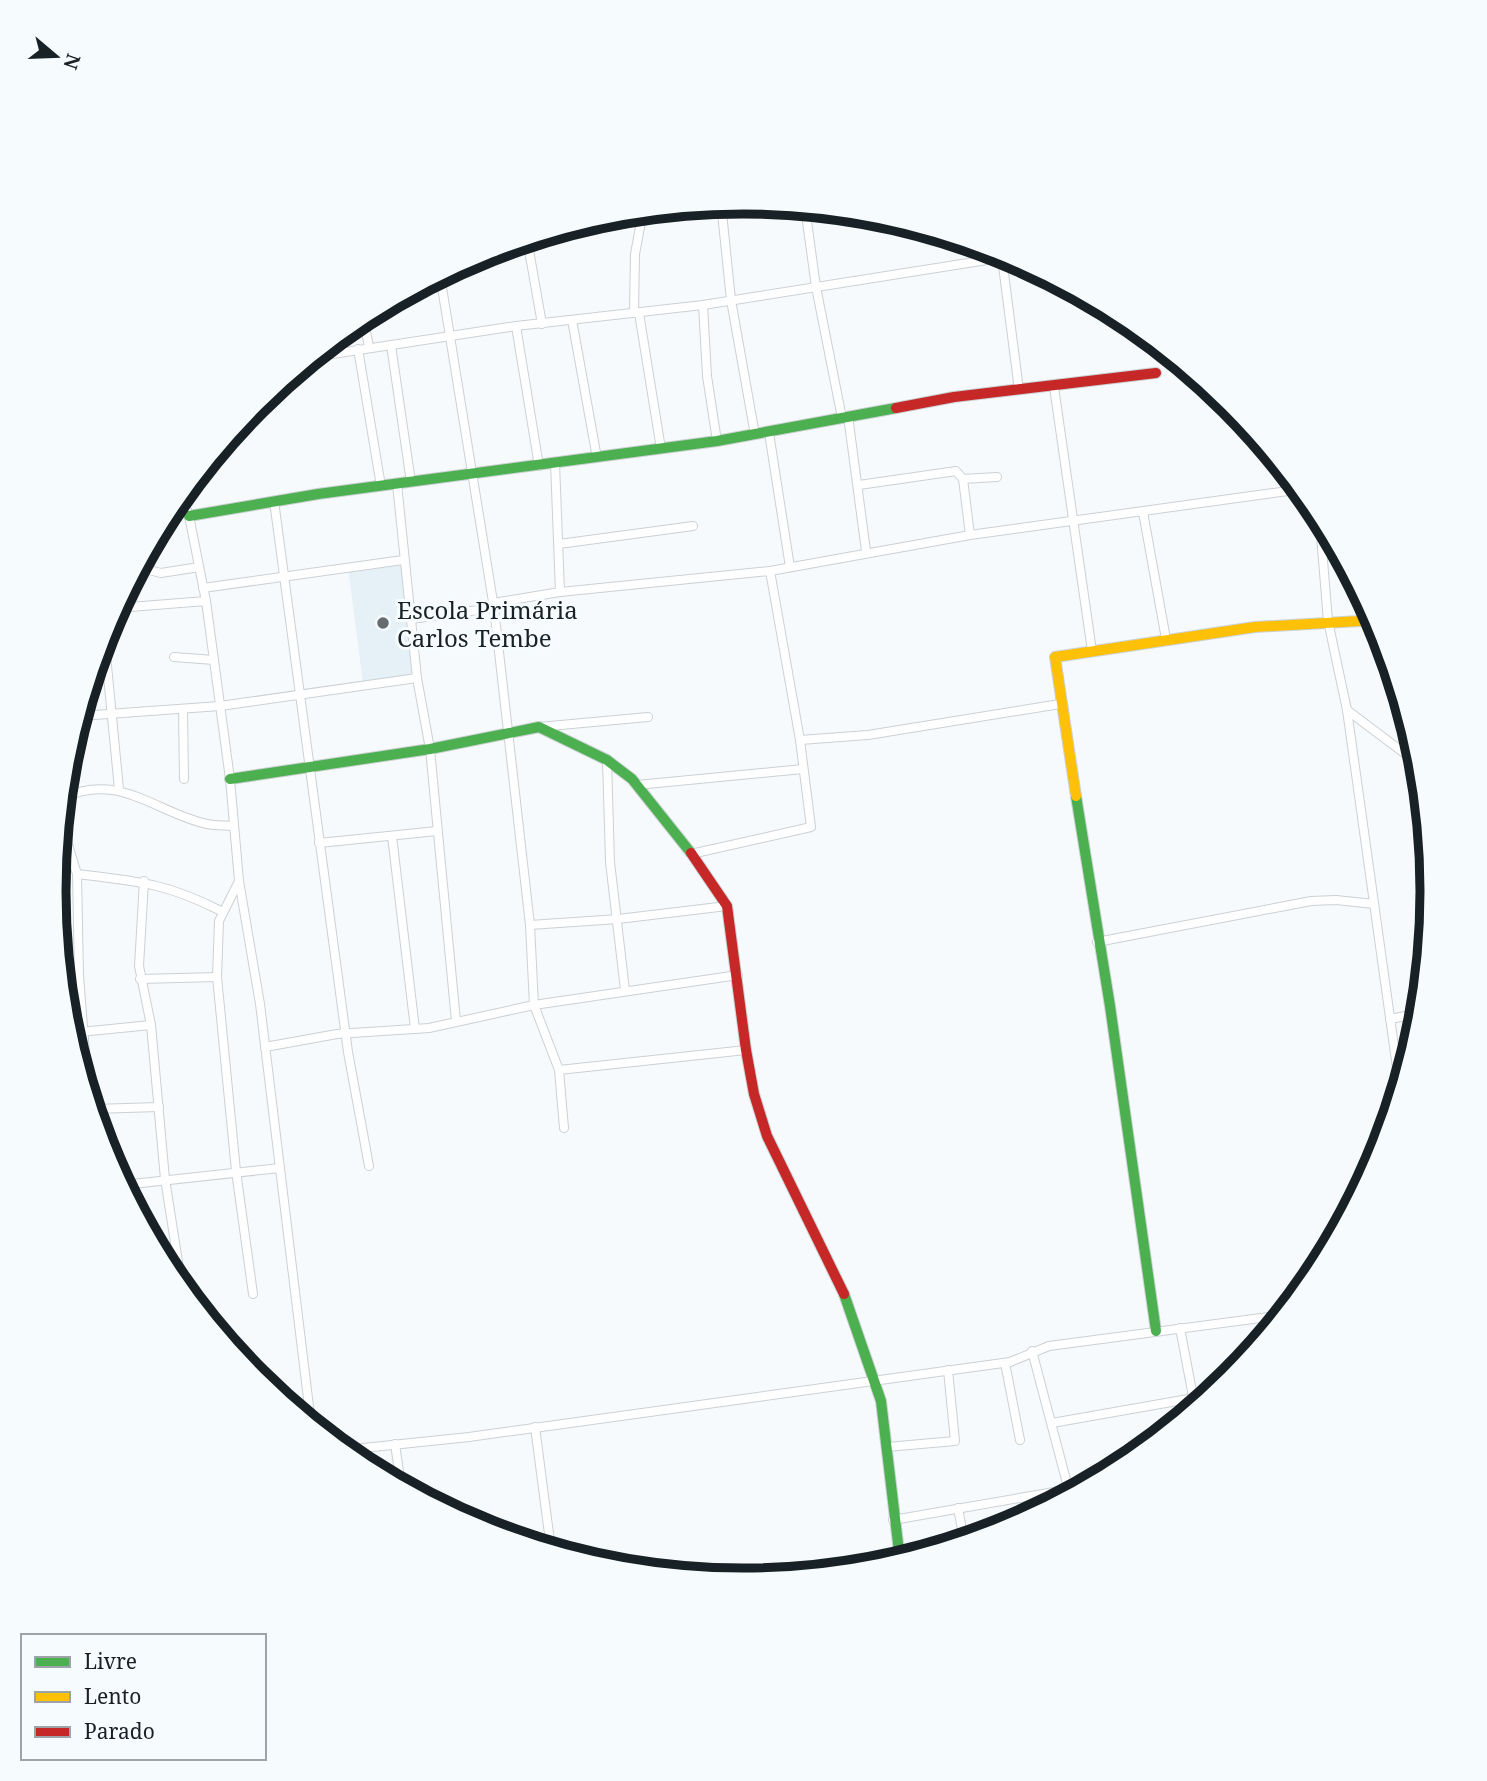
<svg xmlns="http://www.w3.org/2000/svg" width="1487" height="1781" viewBox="0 0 1487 1781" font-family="'Noto Serif',serif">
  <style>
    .built { fill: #e5f1f7 }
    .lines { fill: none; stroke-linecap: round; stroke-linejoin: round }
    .street-casing { stroke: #cbd1d4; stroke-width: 10 }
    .fast-casing { stroke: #cbd1d4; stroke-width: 12 }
    .slow-casing { stroke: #cbd1d4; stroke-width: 12 }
    .jam-casing { stroke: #cbd1d4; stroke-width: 12 }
    .street { stroke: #fefeff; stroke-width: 8 }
    .fast { stroke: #4caf50; stroke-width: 10 }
    .slow { stroke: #ffc107; stroke-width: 10 }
    .jam { stroke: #c62828; stroke-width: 10 }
    .poi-dot { fill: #666d71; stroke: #f6fbfd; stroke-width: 2.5 }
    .labels { text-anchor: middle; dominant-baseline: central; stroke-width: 6; stroke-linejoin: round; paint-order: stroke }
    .poi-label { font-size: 24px; fill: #182126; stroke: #f6fbfd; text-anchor: start }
    .rim { fill: none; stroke: #182126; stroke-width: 9 }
  </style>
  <rect width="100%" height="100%" fill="#f7fafc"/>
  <polygon class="built" points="403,560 417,678 363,683 348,568"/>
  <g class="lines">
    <g class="street-casing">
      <g id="street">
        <polyline points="721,203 731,300 755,435"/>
        <polyline points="805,207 816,287 842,418"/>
        <polyline points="806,213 824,209"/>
        <polyline points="527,239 542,324"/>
        <polyline points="1002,258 1019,390"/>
        <polyline points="440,275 494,608 530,925 534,1005 559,1070 564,1128"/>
        <polyline points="703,305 707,376 717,441"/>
        <polyline points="634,313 635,254 643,211"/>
        <polyline points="639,313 661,449"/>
        <polyline points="363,316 369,347"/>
        <polyline points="572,320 597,458"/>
        <polyline points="516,326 539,466"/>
        <polyline points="391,345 411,482"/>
        <polyline points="358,349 381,486"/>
        <polyline points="313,357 516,326 703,305 1012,256"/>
        <polyline points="1054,387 1092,651"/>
        <polyline points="848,416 866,551"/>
        <polyline points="769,433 790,567"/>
        <polyline points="555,463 560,592"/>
        <polyline points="963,479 997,477"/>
        <polyline points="397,484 417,678 430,749 456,1021"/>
        <polyline points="859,485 956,471 963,479 970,535"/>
        <polyline points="181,494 189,516 206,601 230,779 239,881 260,1004 311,1423"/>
        <polyline points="274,501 348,1052 369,1166"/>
        <polyline points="1315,505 1321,536 1328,621 1347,710 1400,1089"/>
        <polyline points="1143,512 1166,639"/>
        <polyline points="559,544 693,526"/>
        <polyline points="141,568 161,573 199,567"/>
        <polyline points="203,588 403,560"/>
        <polyline points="493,603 560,592 770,571 970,535 1302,489"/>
        <polyline points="117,608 206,601"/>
        <polyline points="411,619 494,608"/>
        <polyline points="1362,620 1371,609"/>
        <polyline points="104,635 119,789"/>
        <polyline points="174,657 214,660"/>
        <polyline points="94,667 107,667"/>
        <polyline points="183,709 184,779"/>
        <polyline points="1347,710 1420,765"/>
        <polyline points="80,716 220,706 417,678"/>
        <polyline points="539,727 648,717"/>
        <polyline points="800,740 868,735 1060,704"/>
        <polyline points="607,760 610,862 625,990"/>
        <polyline points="637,785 803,769"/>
        <path d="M63,798c56,-27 93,15 144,26 9,2 19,1 27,2"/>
        <polyline points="61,822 77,874 79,975 88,1092"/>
        <polyline points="392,836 415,1029"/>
        <polyline points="319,843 437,831"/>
        <polyline points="691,854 811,827 800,740 770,571"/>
        <path d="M77,874c60,7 89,9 144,37"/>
        <polyline points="144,881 139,966 151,1025 165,1179 182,1287"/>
        <polyline points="239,881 219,921 217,977 236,1171 253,1294"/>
        <polyline points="530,925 618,919 727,906"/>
        <polyline points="1097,942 1311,901 1336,900 1374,904"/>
        <polyline points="140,979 217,977"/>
        <polyline points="1390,1019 1421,1013"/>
        <polyline points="70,1033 151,1025"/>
        <polyline points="265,1047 337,1034 429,1028 534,1005 738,975"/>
        <polyline points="559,1070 746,1050"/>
        <polyline points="93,1109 159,1107"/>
        <polyline points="123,1185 280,1168"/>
        <polyline points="1180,1328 1195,1407"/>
        <polyline points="1032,1351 1069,1491"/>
        <polyline points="1005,1363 1020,1440"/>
        <polyline points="1052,1423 1194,1398"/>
        <polyline points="535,1427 551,1549"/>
        <polyline points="395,1444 401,1485"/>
        <polyline points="887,1447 955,1441 948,1370"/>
        <polyline points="344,1450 469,1437 1010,1362 1049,1346 1283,1315"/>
        <polyline points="958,1508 964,1540"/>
        <polyline points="893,1520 1083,1487"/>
      </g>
    </g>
    <g class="fast-casing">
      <g id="fast">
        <polyline points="189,516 318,494 717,441 896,408"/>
        <polyline points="230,779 430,749 539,727 607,760 632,779 691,853"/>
        <polyline points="1076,796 1110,1006 1156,1331"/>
        <polyline points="844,1294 881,1401 900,1560"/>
      </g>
    </g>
    <g class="slow-casing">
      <polyline id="slow" points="1076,796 1055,657 1255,627 1377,620"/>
    </g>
    <g class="jam-casing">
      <g id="jam">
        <polyline points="896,408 954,397 1156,373"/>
        <polyline points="691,853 727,906 746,1050 754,1094 767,1136 844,1294"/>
      </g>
    </g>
    <use href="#street" class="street"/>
    <use href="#fast" class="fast"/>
    <use href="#slow" class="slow"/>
    <use href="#jam" class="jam"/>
  </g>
  <circle class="poi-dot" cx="383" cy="623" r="7"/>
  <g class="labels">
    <g class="poi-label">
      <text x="397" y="609">Escola Primária<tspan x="397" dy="28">Carlos Tembe</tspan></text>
    </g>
  </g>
  <path d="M0 0H1487V1781H0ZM66 891a677 677 0 1 1 1354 0a677 677 0 1 1-1354 0Z" fill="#f6fbfd" fill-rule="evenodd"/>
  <path class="rim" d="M66 891a677 677 0 1 1 1354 0a677 677 0 1 1-1354 0Z"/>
  <rect x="21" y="1634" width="245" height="126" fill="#f6fbfd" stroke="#9da4a7" stroke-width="2"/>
  <rect x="35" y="1657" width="35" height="10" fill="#4caf50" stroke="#9da4a7" stroke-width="2"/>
  <text x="84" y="1669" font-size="21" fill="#182126">Livre</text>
  <rect x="35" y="1692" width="35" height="10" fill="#ffc107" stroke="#9da4a7" stroke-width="2"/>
  <text x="84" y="1704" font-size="21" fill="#182126">Lento</text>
  <rect x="35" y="1727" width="35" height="10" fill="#c62828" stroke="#9da4a7" stroke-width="2"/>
  <text x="84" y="1739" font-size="21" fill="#182126">Parado</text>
  <g transform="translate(56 56) rotate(109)" stroke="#f6fbfd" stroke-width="5" paint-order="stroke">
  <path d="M0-5L12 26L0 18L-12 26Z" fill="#182126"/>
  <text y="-10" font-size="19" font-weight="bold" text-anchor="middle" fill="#182126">N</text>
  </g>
</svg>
